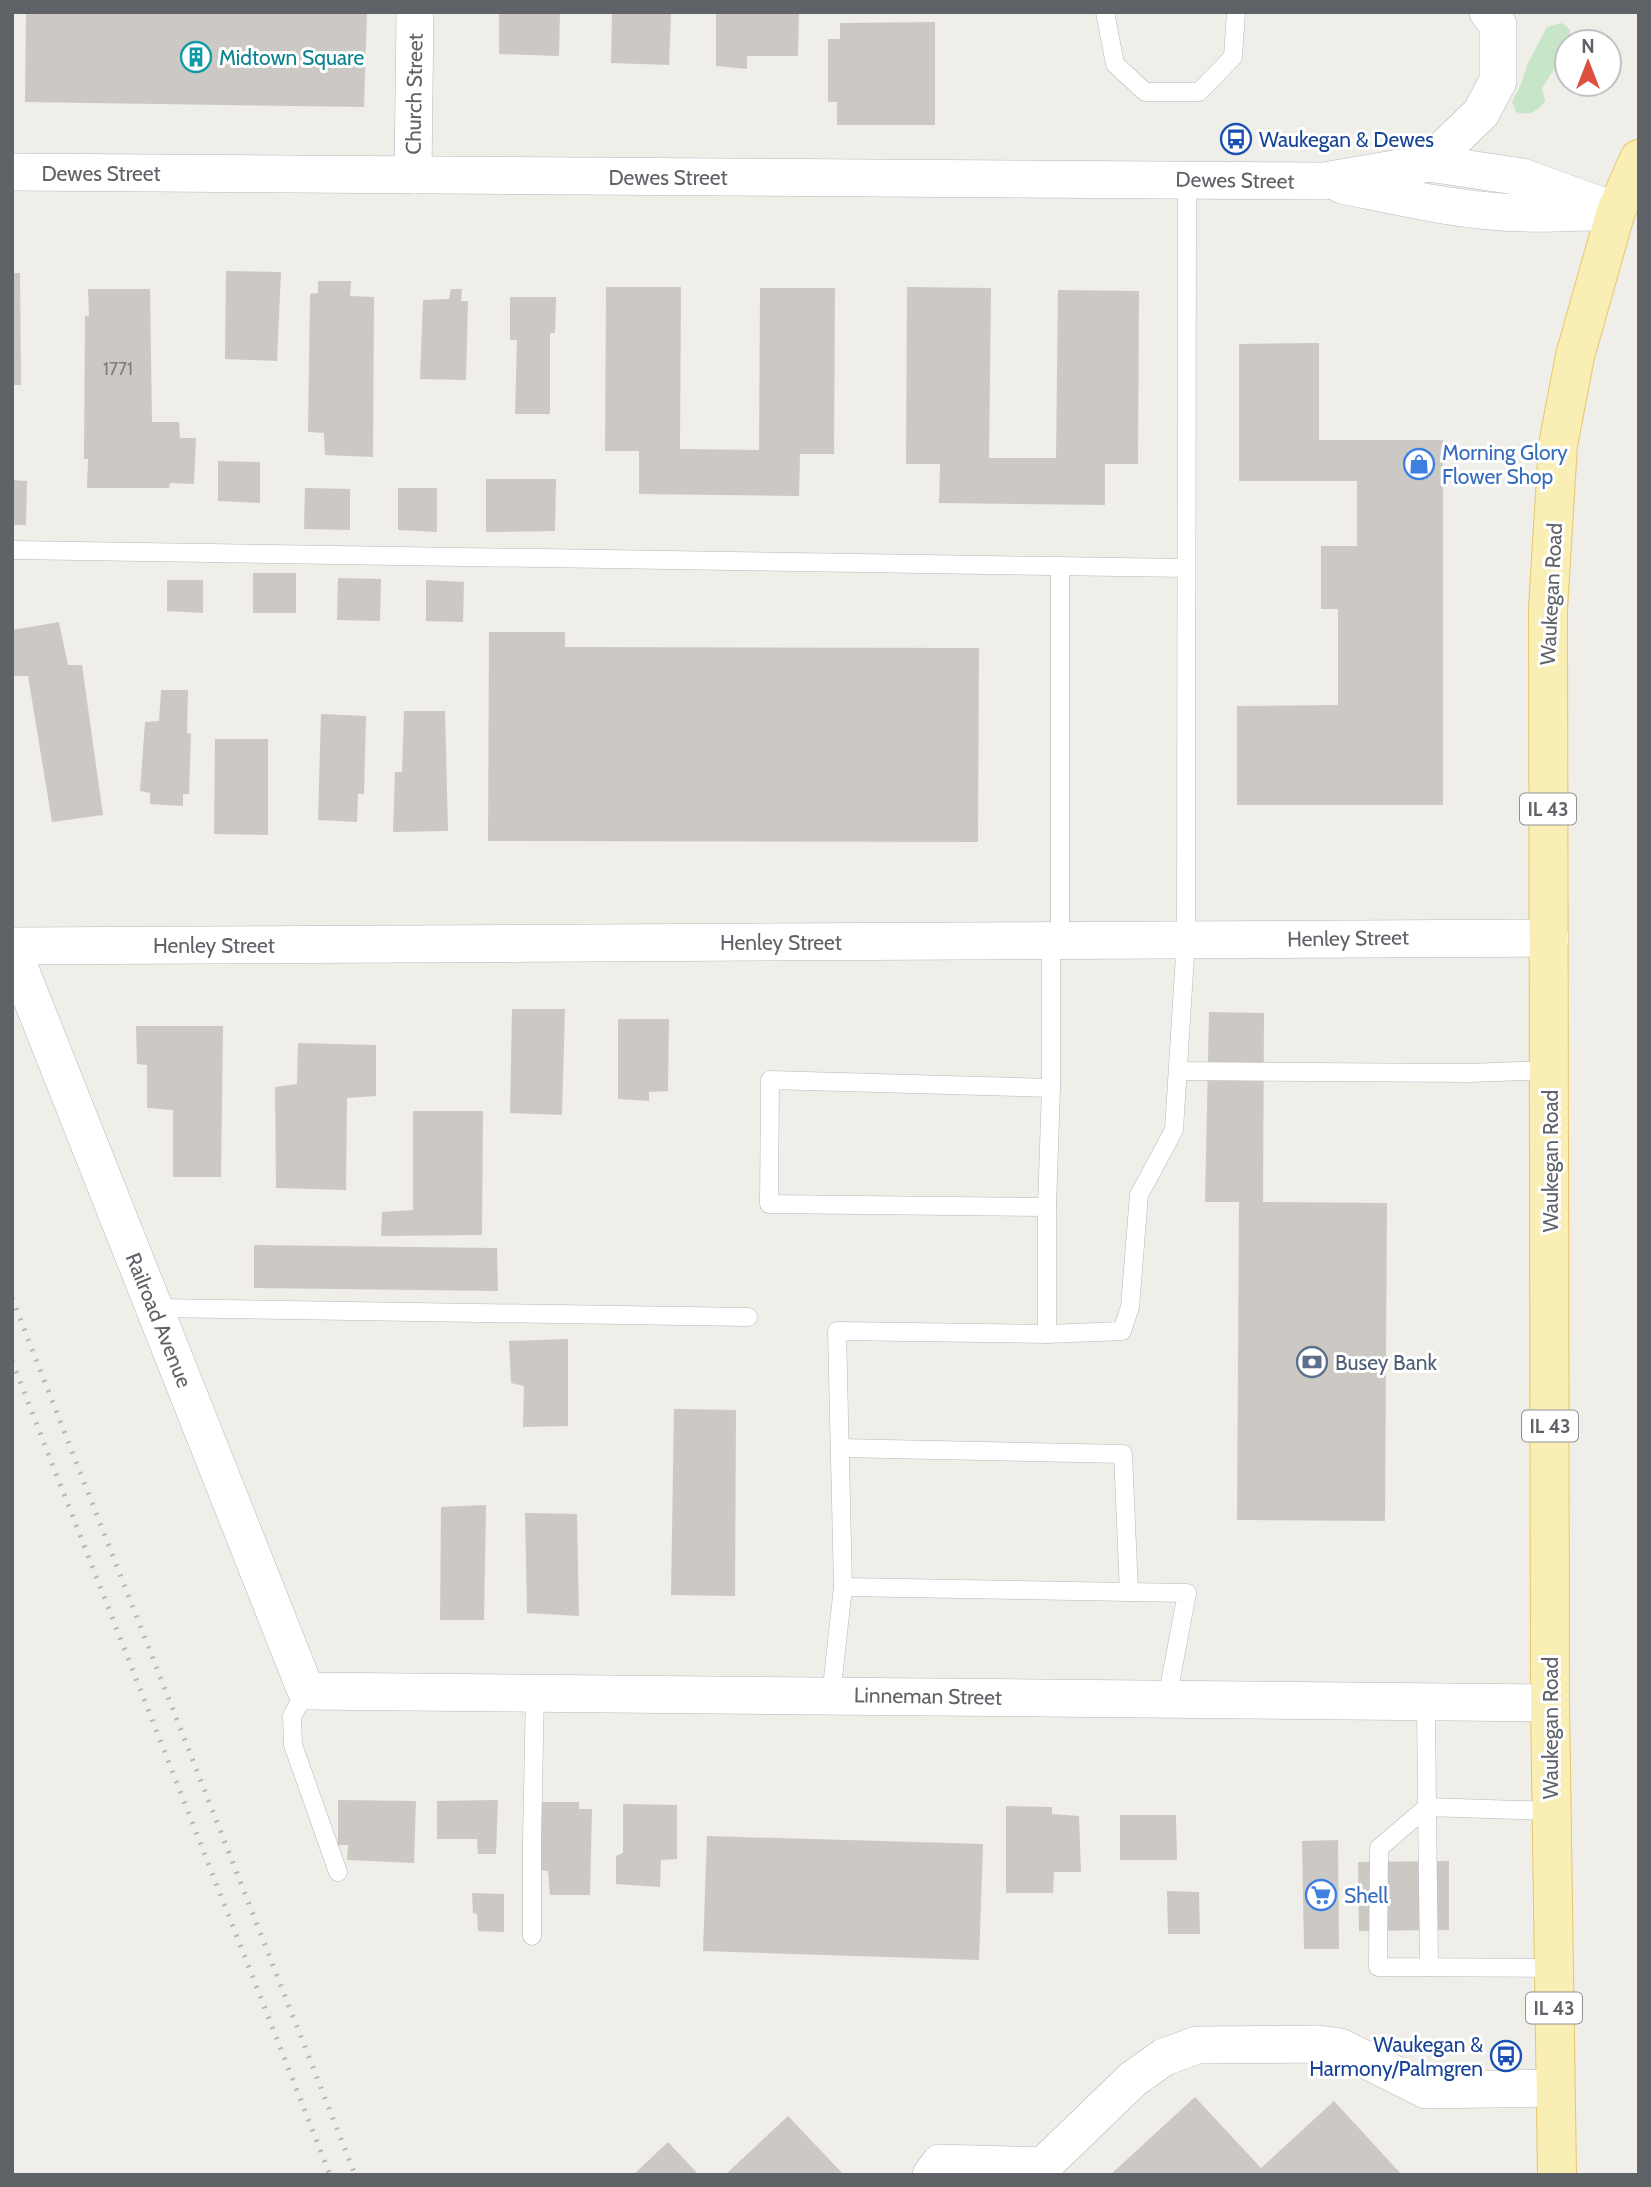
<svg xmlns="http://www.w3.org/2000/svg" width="1651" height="2187" viewBox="0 0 1651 2187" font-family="Cabin,sans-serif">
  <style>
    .green { fill: #c7e5c7 }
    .building { fill: #ccc9c4 }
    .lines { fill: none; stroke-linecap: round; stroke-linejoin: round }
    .lane-casing { stroke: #b5b8bb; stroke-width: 19 }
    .street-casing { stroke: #b5b8bb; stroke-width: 38 }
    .primary-casing { stroke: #e8c66a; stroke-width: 40 }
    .lane { stroke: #fff; stroke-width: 18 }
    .street { stroke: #fff; stroke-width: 37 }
    .primary { stroke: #f9efb4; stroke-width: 38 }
    .rail { stroke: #b6b7b7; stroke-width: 5; stroke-dasharray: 2 9; stroke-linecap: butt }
    .labels { text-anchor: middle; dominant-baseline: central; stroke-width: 6; stroke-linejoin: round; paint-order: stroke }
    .number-label { font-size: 18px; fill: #7a7c7e }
    .shield { fill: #fff; stroke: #8f9295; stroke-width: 2 }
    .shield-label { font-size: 19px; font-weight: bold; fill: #5f6367 }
    .culture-label { font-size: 21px; fill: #0d838f; stroke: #fff; text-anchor: start }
    .street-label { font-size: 21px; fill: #5f6367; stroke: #fff }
    .transit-label { font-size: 21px; fill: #164399; stroke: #fff; text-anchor: start }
    .shop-label { font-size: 21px; fill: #366cbe; stroke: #fff; text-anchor: start }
    .service-label { font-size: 21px; fill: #4e5e75; stroke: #fff; text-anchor: start }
  </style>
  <rect width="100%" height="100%" fill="#f0eee8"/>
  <path class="green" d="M1562,23l8,7v12h-3v7l-25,39 3,13c-9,11 -14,15 -29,11l-4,-10 9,-18 7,-21 19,-36z"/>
  <g class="building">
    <polygon points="26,12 367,12 364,107 25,102"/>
    <polygon points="499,12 560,12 559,56 499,54"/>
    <polygon points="612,12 671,12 669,65 611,63"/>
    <polygon points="716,12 799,12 798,56 747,56 747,69 716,66"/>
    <polygon points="935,22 935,125 837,125 837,102 828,102 828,39 840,39 840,23"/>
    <polygon points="226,271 281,272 277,361 225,359"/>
    <polygon points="12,273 20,273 21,385 12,385"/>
    <polygon points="318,281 351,281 350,296 374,297 373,457 325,455 324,433 308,432 310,294 318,293"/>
    <polygon points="606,287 681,287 680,449 759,450 760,288 835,288 834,454 800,454 799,496 639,494 639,451 605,451"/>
    <polygon points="907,287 991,288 989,458 1056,458 1058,290 1139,291 1138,464 1105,464 1105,505 939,503 940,464 906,464"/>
    <polygon points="88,289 150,289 152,422 179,422 180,438 196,438 194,484 170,483 169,488 87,488 88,459 84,459 85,316 89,316"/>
    <polygon points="451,289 462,289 461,301 468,301 466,380 420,379 423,300 449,299"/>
    <polygon points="510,297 556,297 555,333 550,333 550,414 515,414 517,340 510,340"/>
    <polygon points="1319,343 1319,440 1443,440 1443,805 1237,805 1237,706 1338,705 1338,609 1321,609 1321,546 1357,546 1357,481 1239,481 1239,344"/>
    <polygon points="218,461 260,462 260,503 218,501"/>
    <polygon points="486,479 556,479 555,531 486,532"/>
    <polygon points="12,480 27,481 26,525 12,525"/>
    <polygon points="305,488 350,489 350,530 304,529"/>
    <polygon points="398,488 437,488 437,532 398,530"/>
    <rect x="253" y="573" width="43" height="40"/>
    <polygon points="338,578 381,579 380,621 337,620"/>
    <polygon points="167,580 203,580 203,613 167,611"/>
    <polygon points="426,580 464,582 463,622 426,621"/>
    <polygon points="59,622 68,665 82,665 103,815 52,822 28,676 12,676 12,630"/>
    <polygon points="489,632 565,632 565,647 979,648 978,842 488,841"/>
    <polygon points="161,690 188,690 187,733 191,734 189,794 183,794 183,806 150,804 150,793 140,791 145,722 159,721"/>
    <polygon points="404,711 445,711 448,831 393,832 395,772 402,772"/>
    <polygon points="321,714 366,716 364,794 358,794 357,822 318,820"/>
    <polygon points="215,739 268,739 268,835 214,834"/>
    <polygon points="512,1009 565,1009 562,1115 510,1113"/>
    <polygon points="1209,1012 1264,1013 1263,1202 1387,1203 1385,1521 1237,1520 1239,1202 1205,1202"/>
    <polygon points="618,1019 669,1019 668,1091 649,1092 649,1101 618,1099"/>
    <polygon points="136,1026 223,1026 221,1177 173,1177 173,1110 147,1108 147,1065 137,1064"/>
    <polygon points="298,1043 376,1045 376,1096 347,1098 346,1190 276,1188 275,1087 297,1084"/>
    <polygon points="413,1111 483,1111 482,1235 381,1236 382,1212 413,1210"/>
    <polygon points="254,1245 497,1248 498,1291 254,1288"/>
    <polygon points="568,1339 568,1426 523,1427 524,1386 511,1383 509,1341"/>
    <polygon points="674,1409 736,1410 735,1596 671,1595"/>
    <polygon points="486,1505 484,1620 440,1620 441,1507"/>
    <polygon points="525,1513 577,1514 579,1616 527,1613"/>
    <polygon points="338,1800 416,1801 414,1863 347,1860 348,1845 338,1845"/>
    <polygon points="498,1800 496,1854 478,1854 477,1839 437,1839 437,1801"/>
    <polygon points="537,1802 579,1802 579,1809 592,1809 590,1895 550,1895 548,1871 536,1870"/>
    <polygon points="623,1804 677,1805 677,1859 661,1860 660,1887 616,1884 616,1856 623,1853"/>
    <polygon points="1006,1806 1052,1807 1052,1814 1079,1816 1081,1872 1054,1872 1053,1893 1006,1893"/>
    <polygon points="1120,1815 1176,1815 1177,1860 1120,1860"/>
    <polygon points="707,1836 983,1844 979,1960 703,1951"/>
    <polygon points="1338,1840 1339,1949 1304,1949 1302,1841"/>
    <polygon points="1449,1861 1449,1930 1359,1931 1358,1862"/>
    <polygon points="1167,1891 1199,1892 1200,1934 1168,1934"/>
    <polygon points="472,1893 504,1894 504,1932 478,1931 477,1914 473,1913"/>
    <polygon points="1195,2097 1261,2168 1334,2101 1402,2175 1110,2175"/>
    <polygon points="788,2116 844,2175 725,2175"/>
    <polygon points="668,2142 699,2175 633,2175"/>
  </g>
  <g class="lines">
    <g class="lane-casing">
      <g id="lane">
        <polyline points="1105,12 1115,64 1145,92 1199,92 1233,57 1236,12"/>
        <polyline points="12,550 1186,568"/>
        <polyline points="1051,940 1051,1088 770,1080 769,1204 1047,1207 1047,1334 837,1331 843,1587 1187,1593 1167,1699"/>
        <polyline points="1060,940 1060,566"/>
        <polyline points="1178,1071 1468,1073 1550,1070"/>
        <polyline points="1047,1207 1051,1088"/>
        <polyline points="155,1308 748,1317"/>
        <polyline points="1047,1334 1122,1331 1130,1307 1139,1195 1174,1130 1186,940 1187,180"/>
        <polyline points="840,1448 1123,1454 1129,1592"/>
        <polyline points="306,1691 292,1716 293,1745 338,1872"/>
        <polyline points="831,1696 843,1587"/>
        <polyline points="1426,1701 1427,1807 1379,1848 1378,1967 1554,1968"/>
        <polyline points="532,1936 532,1840 535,1692"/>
        <polyline points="1429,1967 1427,1807 1551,1811"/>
      </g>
    </g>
    <g class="street-casing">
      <g id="street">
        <polyline points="1429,163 1481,113 1498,81 1498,25 1488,12"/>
        <polyline points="12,172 1324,181 1429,163 1522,177 1616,211"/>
        <polyline points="413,175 415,12"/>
        <path d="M1342,185c59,12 120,27 181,28 23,1 47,-1 70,-1"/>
        <polyline points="12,946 1550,938"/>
        <polyline points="12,949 306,1691 1550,1703"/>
        <polyline points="931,2175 940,2163 1043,2166 1133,2079 1164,2057 1197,2045 1319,2044 1340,2047 1426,2090 1555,2088"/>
      </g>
    </g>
    <g class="primary-casing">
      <polyline id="primary" points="1557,2175 1550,1703 1548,609 1558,445 1575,356 1616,211 1639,159"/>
    </g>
    <use href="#lane" class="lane"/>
    <use href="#street" class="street"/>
    <use href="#primary" class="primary"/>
    <g class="rail">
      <polyline points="12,1298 355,2175"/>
      <polyline points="12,1361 330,2175"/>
    </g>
  </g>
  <defs>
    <g id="building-ring" transform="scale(1.575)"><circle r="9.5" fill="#fff" stroke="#0f9aa8" stroke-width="1.5"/><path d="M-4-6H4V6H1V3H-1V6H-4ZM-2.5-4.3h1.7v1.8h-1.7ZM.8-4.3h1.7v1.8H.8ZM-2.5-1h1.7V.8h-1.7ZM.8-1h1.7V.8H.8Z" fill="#0f9aa8"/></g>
    <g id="bus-ring" transform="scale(1.575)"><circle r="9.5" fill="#fff" stroke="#1a4fb4" stroke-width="1.5"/><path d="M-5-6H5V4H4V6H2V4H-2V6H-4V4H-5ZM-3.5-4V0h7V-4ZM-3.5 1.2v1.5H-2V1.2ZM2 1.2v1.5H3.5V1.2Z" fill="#1a4fb4"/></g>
    <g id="shop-ring" transform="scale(1.575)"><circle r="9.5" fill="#fff" stroke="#3f7fe0" stroke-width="1.5"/><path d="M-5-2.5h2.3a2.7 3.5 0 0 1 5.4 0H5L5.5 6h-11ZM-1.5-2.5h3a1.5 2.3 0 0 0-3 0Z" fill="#3f7fe0"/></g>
    <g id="bank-ring" transform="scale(1.575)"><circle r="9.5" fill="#fff" stroke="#5c6f8a" stroke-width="1.5"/><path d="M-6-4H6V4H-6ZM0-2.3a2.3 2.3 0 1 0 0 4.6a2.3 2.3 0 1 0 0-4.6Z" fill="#5c6f8a"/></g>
    <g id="supermarket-ring" transform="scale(1.575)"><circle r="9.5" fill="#fff" stroke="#3f7fe0" stroke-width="1.5"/><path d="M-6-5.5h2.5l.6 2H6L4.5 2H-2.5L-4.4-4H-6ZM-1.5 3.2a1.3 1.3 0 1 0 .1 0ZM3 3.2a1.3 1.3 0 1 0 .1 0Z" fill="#3f7fe0"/></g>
  </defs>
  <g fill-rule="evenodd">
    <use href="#building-ring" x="196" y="57"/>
    <use href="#bus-ring" x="1236" y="139"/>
    <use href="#shop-ring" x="1419" y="464"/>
    <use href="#bank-ring" x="1312" y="1362"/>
    <use href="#supermarket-ring" x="1321" y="1895"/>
    <use href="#bus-ring" x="1506" y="2056"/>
  </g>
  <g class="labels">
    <g class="number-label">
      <text x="118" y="369">1771</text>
    </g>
    <g class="shield">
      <rect x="1520" y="793.5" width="56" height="31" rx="5"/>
      <rect x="1522" y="1410.5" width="56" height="31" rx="5"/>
      <rect x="1526" y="1992.5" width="56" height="31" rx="5"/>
    </g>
    <g class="shield-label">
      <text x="1548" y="809">IL 43</text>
      <text x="1550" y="1426">IL 43</text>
      <text x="1554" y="2008">IL 43</text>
    </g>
    <g class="culture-label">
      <text x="219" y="57">Midtown Square</text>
    </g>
    <g class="street-label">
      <text transform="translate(414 94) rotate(-89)">Church Street</text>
      <text x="101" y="173">Dewes Street</text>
      <text x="668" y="177">Dewes Street</text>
      <text transform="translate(1235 180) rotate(1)">Dewes Street</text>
      <text transform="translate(1551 594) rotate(-87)">Waukegan Road</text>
      <text transform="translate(1348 938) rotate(-1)">Henley Street</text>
      <text x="781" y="942">Henley Street</text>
      <text x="214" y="945">Henley Street</text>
      <text transform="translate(1550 1161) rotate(-90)">Waukegan Road</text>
      <text transform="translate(159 1320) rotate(68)">Railroad Avenue</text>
      <text transform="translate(928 1696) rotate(1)">Linneman Street</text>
      <text transform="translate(1550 1728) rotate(-90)">Waukegan Road</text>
    </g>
    <g class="transit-label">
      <text x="1259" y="139">Waukegan &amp; Dewes</text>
      <text x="1483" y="2044" text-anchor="end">Waukegan &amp;<tspan x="1483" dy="24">Harmony/Palmgren</tspan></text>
    </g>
    <g class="shop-label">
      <text x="1442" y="452">Morning Glory<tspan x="1442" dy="24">Flower Shop</tspan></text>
      <text x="1344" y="1895">Shell</text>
    </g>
    <g class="service-label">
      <text x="1335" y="1362">Busey Bank</text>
    </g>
  </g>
  <rect width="1651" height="2187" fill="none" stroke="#5f6367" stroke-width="28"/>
  <g transform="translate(1588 63)"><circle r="33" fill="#ffffff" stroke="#bfc1c2" stroke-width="2"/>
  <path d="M0-5L12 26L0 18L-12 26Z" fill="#dd4f41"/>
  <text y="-10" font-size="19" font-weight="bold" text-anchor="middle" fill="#5f6367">N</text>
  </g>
</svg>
